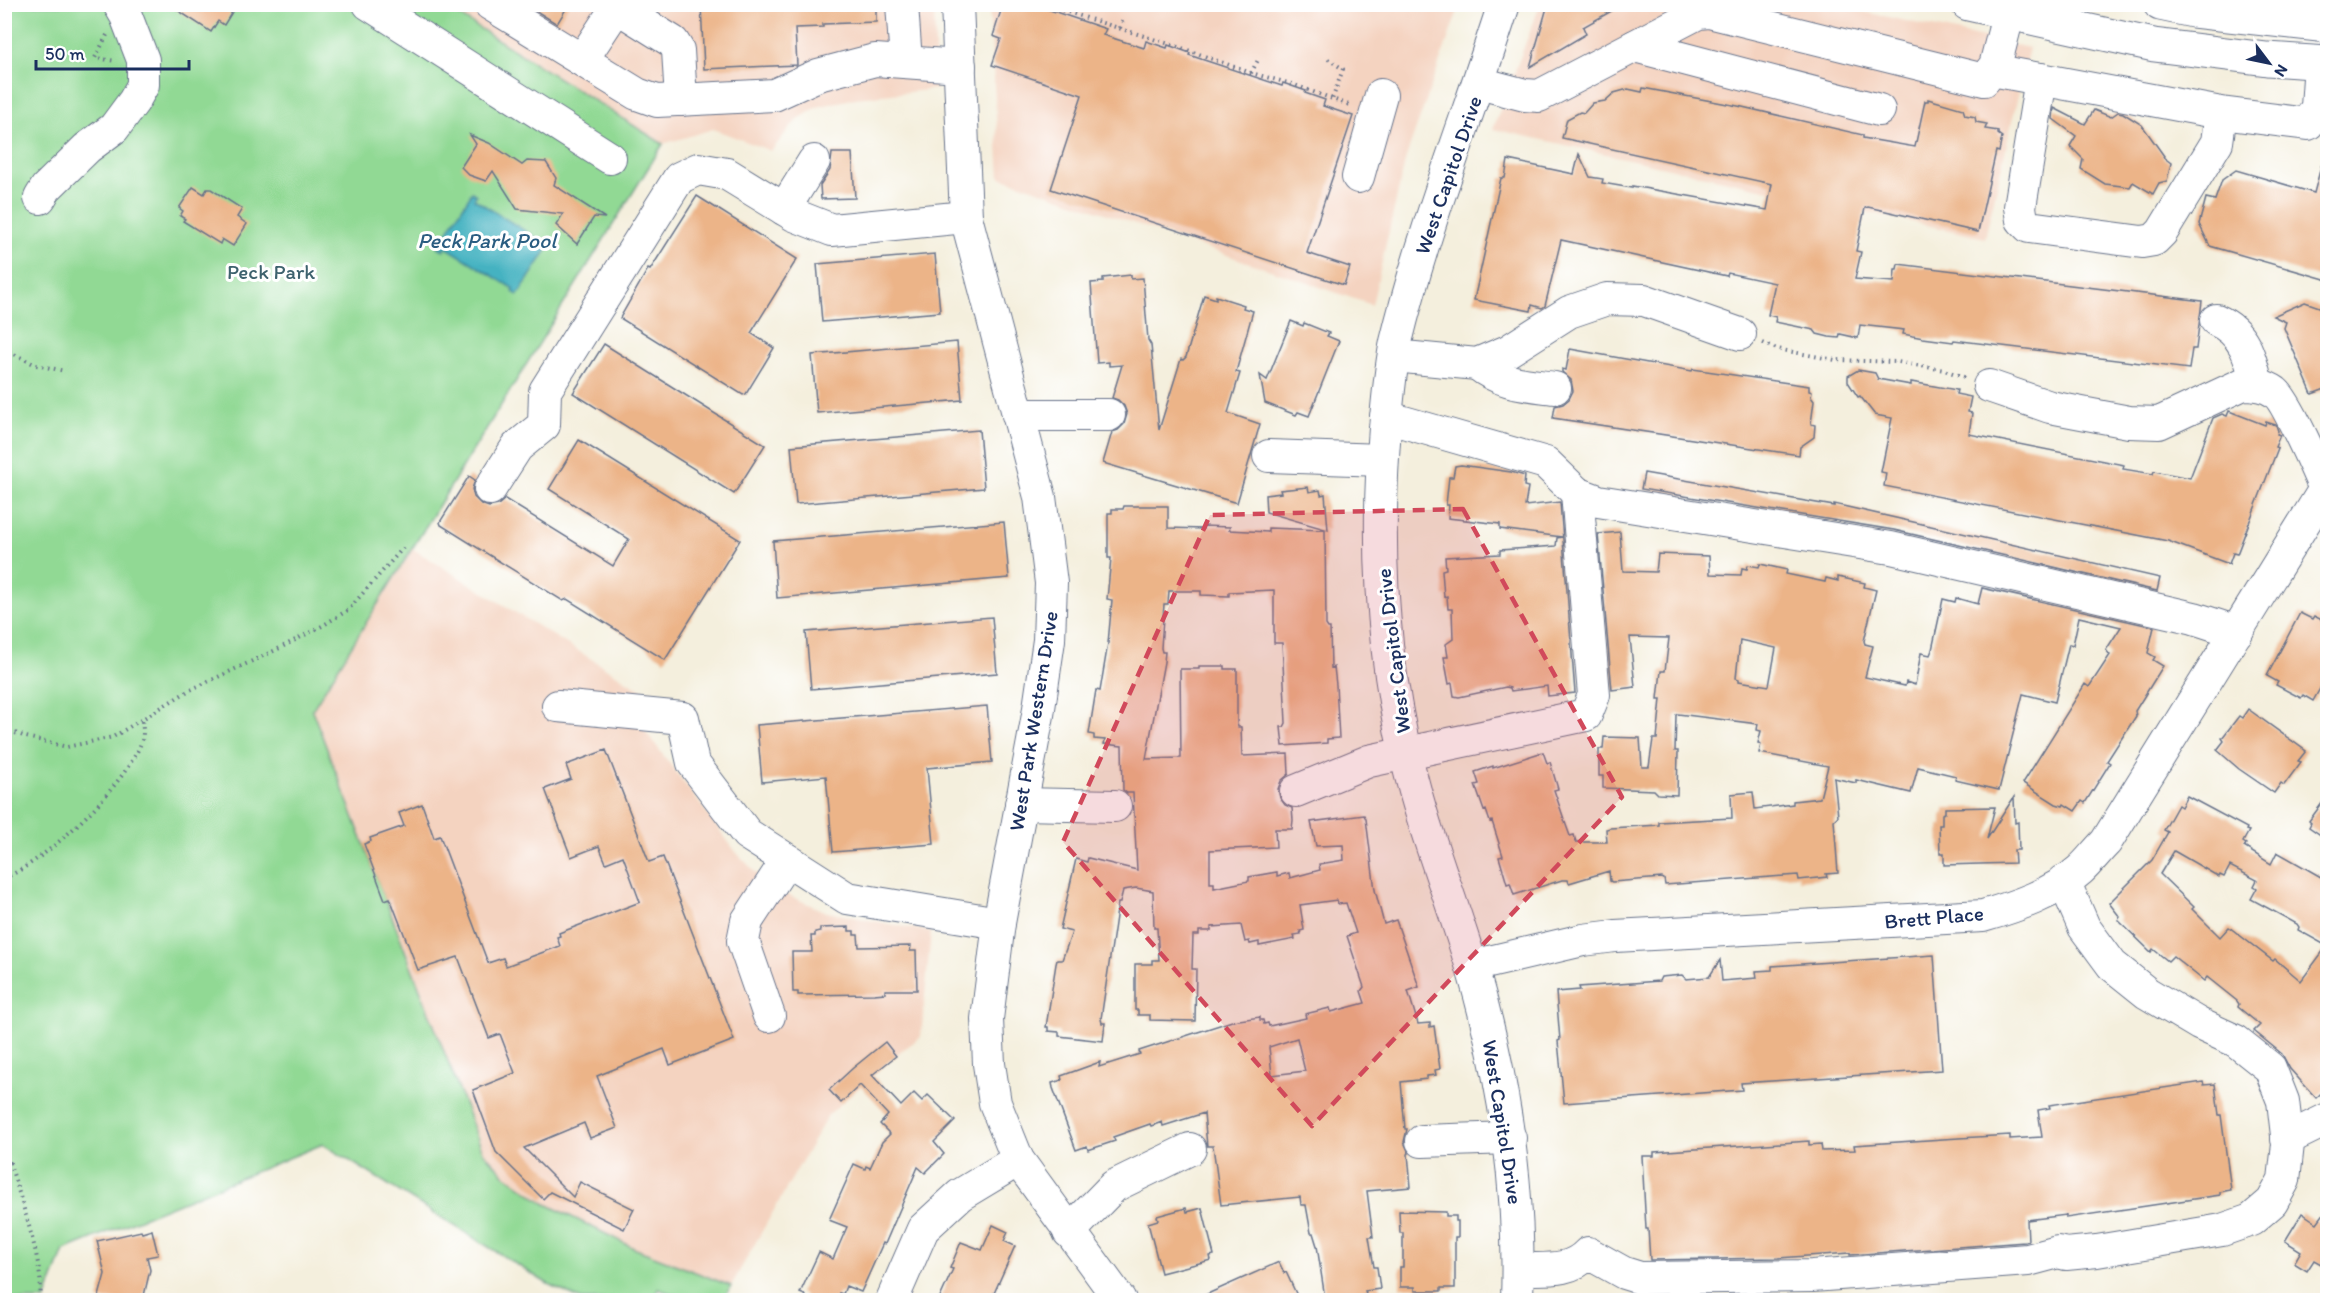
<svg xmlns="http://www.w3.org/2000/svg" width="2332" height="1305" viewBox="0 0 2332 1305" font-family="Itim,sans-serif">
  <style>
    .built { fill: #f4d3c0 }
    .green { fill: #91d994; stroke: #568479; stroke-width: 1.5 }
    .water { fill: #45b2c1; stroke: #307090; stroke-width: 1.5 }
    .building { fill: #ecb488; fill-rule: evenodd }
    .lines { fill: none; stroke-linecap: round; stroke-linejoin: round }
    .minor-casing { stroke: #67728a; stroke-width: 34 }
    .major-casing { stroke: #67728a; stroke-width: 35 }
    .path { stroke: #67728a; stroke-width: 4; stroke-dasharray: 1.5 4.5; stroke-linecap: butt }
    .minor { stroke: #fff; stroke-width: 32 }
    .major { stroke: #fff; stroke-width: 33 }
    .marked { fill: #d1495b; fill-opacity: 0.2; stroke: #d1495b; stroke-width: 4.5; stroke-dasharray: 12 8; stroke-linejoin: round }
    .labels { text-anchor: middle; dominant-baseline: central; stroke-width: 6; stroke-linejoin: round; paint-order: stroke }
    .street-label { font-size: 21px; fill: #1b2f5e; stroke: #fff }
    .park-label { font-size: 21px; fill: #3e626e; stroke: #fff }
    .water-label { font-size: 22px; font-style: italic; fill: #2a5d81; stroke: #fff }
  </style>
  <rect width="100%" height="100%" fill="#fff"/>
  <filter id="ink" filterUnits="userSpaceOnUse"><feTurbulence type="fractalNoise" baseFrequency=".0167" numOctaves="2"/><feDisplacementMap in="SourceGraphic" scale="12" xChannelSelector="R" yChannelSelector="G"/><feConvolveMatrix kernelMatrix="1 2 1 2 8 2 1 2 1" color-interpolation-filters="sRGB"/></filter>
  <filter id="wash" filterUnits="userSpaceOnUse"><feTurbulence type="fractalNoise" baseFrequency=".008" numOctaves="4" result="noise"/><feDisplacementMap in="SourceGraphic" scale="24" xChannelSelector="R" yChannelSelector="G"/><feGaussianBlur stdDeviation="1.35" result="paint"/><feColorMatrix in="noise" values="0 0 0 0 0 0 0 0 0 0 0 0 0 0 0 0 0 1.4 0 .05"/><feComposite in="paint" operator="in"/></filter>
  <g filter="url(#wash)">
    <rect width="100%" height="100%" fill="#f4efdd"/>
    <g class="built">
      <polygon points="443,5 934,5 936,89 856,98 817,107 797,120 771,151 713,129 663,144"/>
      <polygon points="989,5 1460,5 1406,157 1372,305 1000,177"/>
      <polygon points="1540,5 1833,5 2029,48 1985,238 1493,129"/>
      <polygon points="413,549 648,694 645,701 642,716 646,732 736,852 755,872 783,893 827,912 931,932 921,1037 897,1054 828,1115 731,1286 636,1249 544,1203 505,1175 483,1152 312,710"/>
    </g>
    <polygon class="green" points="5,5 443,5 663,144 312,710 483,1152 505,1175 544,1203 636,1249 731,1286 723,1300 690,1300 658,1289 654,1300 581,1300 548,1284 323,1144 64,1250 45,1300 5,1300"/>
    <polygon class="water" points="472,192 476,195 474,199 544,243 547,239 552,242 518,295 513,292 514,289 446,247 444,250 438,247"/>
    <g id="blocks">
      <g class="building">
        <polygon points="168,4 237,4 224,25 218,21 211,32"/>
        <polygon points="525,4 569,4 557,24"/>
        <polygon points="701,4 876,4 876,22 823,24 823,27 795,28 797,65 704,69"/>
        <polygon points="1003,4 1032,4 1106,29 1103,35 1144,48 1146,41 1167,48 1168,45 1190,53 1189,55 1282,86 1283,83 1306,91 1305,93 1325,100 1323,106 1353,116 1307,253 1350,267 1344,285 1051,189 1082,95 992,65 1001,39 993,36"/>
        <polygon points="1548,4 1624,4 1583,27 1586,34 1530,67"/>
        <polygon points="1643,88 1738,106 1863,135 1863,138 1915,147 1925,101 1928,101 1928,99 1963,109 1965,115 1975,117 1976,122 1987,124 1985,129 1998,131 1998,134 2002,137 1999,152 1996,151 1978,232 1868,207 1865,208 1856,251 1861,252 1855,279 1894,282 1895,269 1897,269 1898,264 2202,301 2196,349 2192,349 2189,369 1954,340 1953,342 1923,338 1903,334 1904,330 1860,325 1858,338 1840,334 1839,338 1829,337 1817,334 1814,330 1775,322 1776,317 1768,315 1775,283 1728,273 1727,276 1561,240 1545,306 1542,308 1532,305 1531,311 1474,300 1501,178 1505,178 1508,160 1574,174 1579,154 1590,177 1603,179 1602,183 1632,188 1632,186 1767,210 1772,184 1562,138 1567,119 1580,112 1584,113 1593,103 1605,101 1614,93 1628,89 1642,92"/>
        <polygon points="2054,108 2085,124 2094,110 2111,117 2118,112 2123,113 2142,125 2164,156 2163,157 2171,163 2167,181 2159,183 2153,194 2133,182 2130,187 2105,184 2081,169 2083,159 2070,146 2076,136 2053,119"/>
        <polygon points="470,135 489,143 522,165 527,161 546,162 556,178 554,185 605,218 594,217 577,244 556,225 563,214 517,209 493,171 486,181 469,175 461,167 476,144"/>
        <polygon points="832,153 852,153 855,198 821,199 820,185 830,170"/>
        <polygon points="2322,163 2328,163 2328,280 2210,246 2199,224 2206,198 2215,200 2222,180 2236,170 2314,193"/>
        <polygon points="193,187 204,194 207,189 211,189 242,209 237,217 247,224 233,246 222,239 220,244 183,221 185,219 180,216 183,211 179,208"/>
        <polygon points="697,196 797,259 751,333 774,348 746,394 743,395 620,318 648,269 650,270"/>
        <polygon points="935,254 940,312 822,322 817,264"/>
        <polygon points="1131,275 1131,279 1143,278 1148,340 1151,345 1159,430 1181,359 1183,360 1186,357 1204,295 1216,299 1216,296 1244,305 1243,308 1253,311 1236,372 1240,373 1228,413 1260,424 1237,503 1103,463 1112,432 1118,430 1124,424 1127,414 1124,406 1118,400 1112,398 1122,365 1109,366 1109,362 1097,363 1091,283 1103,282 1103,278"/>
        <polygon points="2305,302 2328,310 2328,388 2312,394 2284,328 2286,322 2273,316"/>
        <polygon points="1291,321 1303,326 1304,323 1329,333 1327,336 1339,341 1309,416 1298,412 1296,415 1265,403 1260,375 1267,380"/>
        <polygon points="957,342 962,400 817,413 812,355"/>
        <polygon points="604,344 765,445 734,494 573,393"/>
        <polygon points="1570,349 1692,371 1693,369 1809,386 1809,391 1812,392 1811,397 1814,401 1811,424 1815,425 1814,437 1800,447 1799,455 1553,418 1555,406 1563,404 1569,399 1573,391 1571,380 1562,372 1562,369 1566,370"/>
        <polygon points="1858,370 1875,373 1878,379 1911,385 1911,382 1957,390 1956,394 1971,397 1968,412 1972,413 1969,434 2124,465 2123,469 2153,474 2154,471 2190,478 2213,418 2222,414 2227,416 2229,411 2265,425 2266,422 2276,425 2278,431 2277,434 2280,435 2275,447 2278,448 2237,554 2233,553 2229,564 2168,541 1884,486 1886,473 1881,472 1892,418 1875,415 1860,396 1858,397 1848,382 1848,376"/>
        <polygon points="979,430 984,488 796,504 791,446"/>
        <polygon points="579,440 740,540 665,660 567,599 563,601 441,525 440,522 469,476 475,480 472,489 474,497 481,504 489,507 498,505 505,499 613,566 629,539 549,489"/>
        <polygon points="1461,465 1511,472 1525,476 1524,486 1528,487 1525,506 1560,502 1575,693 1548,696 1547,686 1511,691 1510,688 1506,687 1459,697 1454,696 1452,683 1449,684 1444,657 1448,657 1446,644 1453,639 1452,609 1448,609 1447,596 1444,597 1442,570 1446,569 1445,557 1500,554 1500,550 1556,546 1557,538 1562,537 1500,529 1500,524 1448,518 1449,505 1446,505 1449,477 1453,477 1455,466"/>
        <polygon points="1644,473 1834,506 1834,504 2160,578 2157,591 1894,530 1641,489"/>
        <polygon points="1308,487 1309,492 1320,490 1321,495 1325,494 1328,530 1266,512 1265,495 1281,493 1280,490"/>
        <path d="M1124,506h44v22l35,1v-3l27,1 -1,3 39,2v-4l57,2 1,95 2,3h2l1,40 3,-1 2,18 3,53 -12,1v4l-44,3 -2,-19h3l2,-4 -4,-80h-8v-53l-45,2v4l-28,-1v-4h-32l-1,13h-4l-3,44 1,4h3l-1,10 -18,97 35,-1 -1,-89h19v-3h26v3h12v54l1,4h3l1,29 46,-2 1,20 -8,7 -3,8 2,9 5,7 7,3 1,12 -1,9h-17l1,18 -66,3v33h4v5l35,-7v-4l28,-5v4l12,-3 1,5 30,-8 -1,-6 25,-4 -1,-15 -27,1 -5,-24 53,-7 2,4 9,71 9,34 12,-4 23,67 -11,4 10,33 12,-1v4l4,-1 6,43 -5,1 1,5 -9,1v3l-26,3 4,47h2l-3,13 5,11 -1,1 3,33 -44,4 6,46h-4l5,30h3l3,22 -15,2 1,4 -28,5v-5l-13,3 -8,-52 -4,-13h-2l-5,-28h-5l-1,-8 -79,8 -8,-59h-6l-3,-33 -41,13 -1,-4 -11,4 -1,-2 -37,13 2,4 -27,9 -1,-4 -11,4 -23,-62 -1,-5 10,-3 -1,-4 39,-14 -1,5 41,-13 -1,-3 93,-30 28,-4v3h3l1,4 4,-1 1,3 37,-8 -1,-4 25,-6 1,4 34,-9 -4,-12 3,-4 -17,-51 9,-3 -10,-30 -8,1 -1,-4 -37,5 4,25 -4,1 1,3 -7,1 1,4 -36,7v-4l-9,2 -1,-3 -4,1 -4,-17 -30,2v4h-12v4h-6l-1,34h4l-1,52 -45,-1v-5h-12v-5h-3v-46h17v-4h7l-2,-32h-3l-1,-37 -17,-3 -13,2 -3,13h-2l-17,116 1,4h3l-2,18 -44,-5v-4l-11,-1v-4h-2l10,-63 1,-4h5l10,-28 -12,-3 16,-70 11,3 1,-4 49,12 -4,-77h-6l-4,-3 -1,-44 -18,-2 1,-4 -11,-1v-4l-5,-1 7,-44 4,1 8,-48 4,-43 -5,-1 4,-41h-3v-45h4v-4h11zM1297,1038l8,33 -33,4 -3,-28z"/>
        <polygon points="1004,522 1009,578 777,598 773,541"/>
        <path d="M1620,532l3,39 33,1 2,-18 51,2 1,18 31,1 1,-7 5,1 1,-4 11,2 1,-3 27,6 -1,4 34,7 5,1 1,-4 12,3v-4l27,6 -1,4 12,3 -12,51 1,3 8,2 -8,31 40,9 1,-4 9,3 6,-32 9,2 2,-5 11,-51 12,3 1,-4 22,6 4,-16 172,39 -6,26 7,4 -2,3 10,6 -28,45 1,5 -29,45 3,2 -25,40 -3,-2 -7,10 -11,-7 -1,2 -7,-2 -33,-21 62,-99 4,3 21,-32 -4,-5 15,-23 -42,-10 -6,28 -4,-1 -14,58 -32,-8 -24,96 -44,-10 1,-4 -38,-9 -7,26 -55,-13v3l-22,-5 4,38 -4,4 4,53 -12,1 1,3 -28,3 -1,-5 -133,10 -1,-6 -2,-1 -50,4 -2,-1 -1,-10 -40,12 -1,-3h-6l-48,15 -4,-12 -3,1 -8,-27 4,-1 -11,-35 -2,1 -4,-12 -2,1 -9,-26 4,-1 -4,-12 18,-6v2l50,-16 4,11 3,-1 8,27 -4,1 12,35 4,11 4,-1 2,7h31l-1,-13 4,-1 49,-3v-3l73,-4 -1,-24 22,-2 2,17 38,-5v-3l27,-3 8,-32 -69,-13 2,-9 -3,-1 3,-12 -4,-1 1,-6 -80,-10 -2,1 -1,36h3l-1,44 -19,-1 -4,-4 -51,-2v-12h-4v-27h4l1,-12 36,1 2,29h7l4,-28h4l4,-40h-3l3,-28h4l4,-33 -39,-1 5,50 -23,3 -14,-156zM1740,640l36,8 -7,38 -30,-5v-2l-3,-1z"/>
        <polygon points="2300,613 2312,619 2314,616 2328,623 2328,674 2313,701 2303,695 2301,698 2276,685 2278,682 2267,676"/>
        <polygon points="992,617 997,673 811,689 806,632"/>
        <polygon points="987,706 992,762 927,768 934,844 833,852 826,776 762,782 757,725"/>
        <polygon points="2248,709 2306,751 2298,761 2301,762 2284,785 2281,783 2274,793 2239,769 2217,750 2224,741 2222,738 2239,716 2242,718"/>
        <polygon points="606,750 649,862 663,857 734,1040 670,1065 664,1049 597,1076 617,1128 590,1138 584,1123 524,1148 573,1197 580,1182 634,1209 624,1229 550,1192 543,1199 496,1152 473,1090 515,1073 500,1034 489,1038 458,957 418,970 390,898 385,900 364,844 371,841 370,838 404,826 399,813 422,804 434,838 440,836 488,963 503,958 506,966 560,946 557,937 560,936 559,933 640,902 623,856 606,863 599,846 571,857 545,789 571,779 566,765"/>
        <polygon points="2328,795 2328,840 2309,827 2311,823 2309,821"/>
        <path d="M2187,796l60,32 -1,2 3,1 -6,11 3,2 -2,3 27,17 6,-12 51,29v206l-12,11 -26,-29 -8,-15 -28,-23 6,-6 -22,-18 1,-3 -2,-3 -30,-24 -3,4 -31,-25 -5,5 -15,-12 -2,3 -33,-32 2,-3 -11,-14 43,-43 16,-28 -4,-2 14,-25 3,2zM2174,851l45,26 1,-2 4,2 6,-11 27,14 -3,6 3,2 -6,11 46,25 2,3 -1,3 29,16 -26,35 -26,-22 -2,2 -44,-34 -9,10 -28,-28 2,-2 -34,-33z"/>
        <polygon points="2014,797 2015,823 2018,822 2019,850 2014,850 2015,863 1944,865 1944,853 1940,853 1939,825 1942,825 1942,814 1945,813 1945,808 1995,807 1987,839"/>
        <polygon points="849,927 849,931 854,931 854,935 858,935 859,947 911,946 910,951 916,951 917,990 885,990 885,993 874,994 798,995 798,992 793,992 792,952 812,952 811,936 815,936 815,932 820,931 820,928"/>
        <polygon points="1934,955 1942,1070 1741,1083 1742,1090 1564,1103 1558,1041 1560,1040 1556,992 1580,990 1579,987 1659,981 1661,977 1682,975 1686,979 1709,977 1720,960 1722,981 1757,978 1756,971 1772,970 1772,966"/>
        <polygon points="885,1042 896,1056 872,1075 901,1106 914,1093 922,1101 928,1095 955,1121 934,1142 944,1154 925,1173 918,1167 885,1244 883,1243 861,1292 846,1286 843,1294 839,1293 836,1300 802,1300 805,1295 800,1293 819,1252 833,1259 847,1227 829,1220 854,1164 865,1169 866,1166 870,1168 882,1142 890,1134 880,1124 888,1115 860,1085 841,1103 829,1090 853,1068"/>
        <polygon points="2203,1082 2204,1085 2215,1084 2219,1115 2221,1115 2231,1190 2220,1192 2220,1195 2066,1218 2066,1215 2027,1220 2028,1241 2025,1242 1850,1255 1850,1253 1778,1258 1650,1260 1648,1229 1646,1229 1642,1156 1654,1156 1654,1152 1809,1141 1809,1145 1821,1144 1822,1151 1855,1150 1854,1145 1943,1139 2010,1135 2010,1139 2042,1137 2038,1110 2050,1108 2049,1105"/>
        <polygon points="1186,1208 1187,1212 1202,1208 1214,1255 1210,1256 1211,1260 1161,1273 1148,1223 1158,1220 1157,1216"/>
        <polygon points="2328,1208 2328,1268 2314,1260 2307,1271 2294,1263 2301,1251 2285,1241 2302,1213 2317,1223"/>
        <polygon points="1399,1211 1446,1212 1446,1216 1456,1216 1456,1221 1458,1221 1458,1237 1455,1237 1455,1288 1441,1288 1441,1291 1415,1291 1415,1287 1400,1287 1400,1267 1403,1267 1403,1233 1400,1233"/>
        <polygon points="993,1225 1008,1232 1004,1241 1015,1246 991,1300 939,1300 953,1269 950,1268 961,1242 982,1250"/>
        <polygon points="152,1230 158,1255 147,1257 150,1270 143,1300 98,1300 105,1274 97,1241 141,1231 142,1233"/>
        <polygon points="1279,1262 1284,1273 1286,1272 1299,1300 1194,1300"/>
      </g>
    </g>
  </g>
  <g filter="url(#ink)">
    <use href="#blocks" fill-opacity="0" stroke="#67728a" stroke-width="1.5"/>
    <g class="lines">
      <g class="minor-casing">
        <g id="minor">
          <polyline points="369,4 610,158"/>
          <polyline points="490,4 637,94 657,101 774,95 818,75 875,60 960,66"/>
          <polyline points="902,4 906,62"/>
          <polyline points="957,4 966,217 1040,497 1051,583 1049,640 1038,715 999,923 987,1019 989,1064 995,1103 1018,1160 1120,1300"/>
          <path d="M1504,4c-36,113 -80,223 -108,338 -6,28 -8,58 -11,86 -9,111 -4,224 22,332 17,72 45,140 66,211 31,107 48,217 44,329"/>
          <polyline points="1635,46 1879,110"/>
          <polyline points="582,60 613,13 625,12 673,42 678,50 681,100"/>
          <polyline points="1992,70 2221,113 2308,124 2317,107 2320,63"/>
          <polyline points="2041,79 2020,207 2022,220 2029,227 2142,242 2154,240 2162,232 2217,142 2221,113"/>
          <polyline points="1479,83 1525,95 1539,96 1698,13 1709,12 1984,80 1995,66 2011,4"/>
          <polyline points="1358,177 1381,95"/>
          <polyline points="40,198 46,188 87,148 114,128 134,101 143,85 143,60 126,16 119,4"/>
          <polyline points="784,209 814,161"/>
          <path d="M2216,320c28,12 34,36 41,64"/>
          <polyline points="1394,356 1477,364 1508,351 1569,312 1607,299 1644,300 1740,334"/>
          <path d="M1477,364c25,20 48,20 78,24"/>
          <path d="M1989,386l61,21 79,15 30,1 84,-39c12,0 22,1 32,8 12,9 43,80 50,97l3,2"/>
          <polyline points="1018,415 1109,415"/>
          <polyline points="1386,417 1546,463 1577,493 1598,501 1891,548 2194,618 2237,632"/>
          <polyline points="1269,456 1382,460"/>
          <polyline points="490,489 517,447 544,425 545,391 679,178 698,169 727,174 794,215 832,230 966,217"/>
          <polyline points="558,706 683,718 693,763 747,834 847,898 999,923"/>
          <polyline points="1296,791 1369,761 1586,715 1594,695 1577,493"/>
          <polyline points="1021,804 1115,806"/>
          <path d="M1472,966l111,-26 32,-4 368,-20c34,-10 70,-22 97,-46 9,-8 17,-19 26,-28l219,-353"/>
          <polyline points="769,1016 743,941 747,921 787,860"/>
          <polyline points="2287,1139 2328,1119"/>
          <polyline points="1422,1141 1510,1138"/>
          <polyline points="1069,1232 1114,1186 1190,1149"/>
          <path d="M1518,1269c25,-1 52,4 70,-16l36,20 16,5 172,-2 216,-16 30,-8 8,2 31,-3 125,-21 29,-10 21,-18 12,-22 4,-36 -5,-43 -13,-33 -34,-27 -37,-17 -52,-31 -35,-28 -28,-38 -20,-46"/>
          <polyline points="892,1300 923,1229 960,1195 1018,1160"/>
        </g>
      </g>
      <g class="major-casing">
        <g id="major">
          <polyline points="1968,4 2154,45 2267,59 2328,63"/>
          <polyline points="2160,4 2193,11 2328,26"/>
        </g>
      </g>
      <g class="path">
        <polyline points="1057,4 1055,8 1185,49 1251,73 1292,84 1349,105"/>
        <polyline points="1120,28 1124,17"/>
        <polyline points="107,35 95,58 116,61"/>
        <polyline points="1328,59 1343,69 1332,100"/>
        <polyline points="1251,73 1258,60"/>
        <polyline points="1763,343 1777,349 1835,360 1898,362 1944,370 1967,378"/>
        <polyline points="4,349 36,365 65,371"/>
        <polyline points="4,729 26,737 67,747 113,737 188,691 278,649 322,626 348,610 403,548"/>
        <path d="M4,878c43,-17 121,-93 137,-135 3,-7 2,-15 1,-23"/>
        <path d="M4,1165l6,-2c8,30 38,111 29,137"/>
      </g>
      <use href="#minor" class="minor"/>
      <use href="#major" class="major"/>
    </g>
  </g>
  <path class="marked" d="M1463,509l159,288 -310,329 -249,-284 147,-327z"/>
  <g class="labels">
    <g class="street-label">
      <text transform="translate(1448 175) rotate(-71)">West Capitol Drive</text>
      <text transform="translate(1393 651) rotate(-97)">West Capitol Drive</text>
      <text transform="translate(1033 721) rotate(-81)">West Park Western Drive</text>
      <text transform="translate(1934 917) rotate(-5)">Brett Place</text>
      <text transform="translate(1503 1122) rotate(81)">West Capitol Drive</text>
    </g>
    <g class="park-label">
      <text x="271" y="271">Peck Park</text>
    </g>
    <g class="water-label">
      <text x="487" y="240">Peck Park Pool</text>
    </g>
  </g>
  <rect width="2332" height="1305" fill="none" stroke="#fff" stroke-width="24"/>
  <g transform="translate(2269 63) rotate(122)" stroke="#ffffff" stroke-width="4.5" paint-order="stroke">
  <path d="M0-4.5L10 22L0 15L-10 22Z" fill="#1b2f5e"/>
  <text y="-9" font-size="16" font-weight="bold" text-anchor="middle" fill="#1b2f5e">N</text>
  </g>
  <path d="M36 60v9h153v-9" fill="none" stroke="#1b2f5e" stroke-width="3"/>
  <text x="45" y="60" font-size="18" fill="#1b2f5e" stroke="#ffffff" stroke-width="4.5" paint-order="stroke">50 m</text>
</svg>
